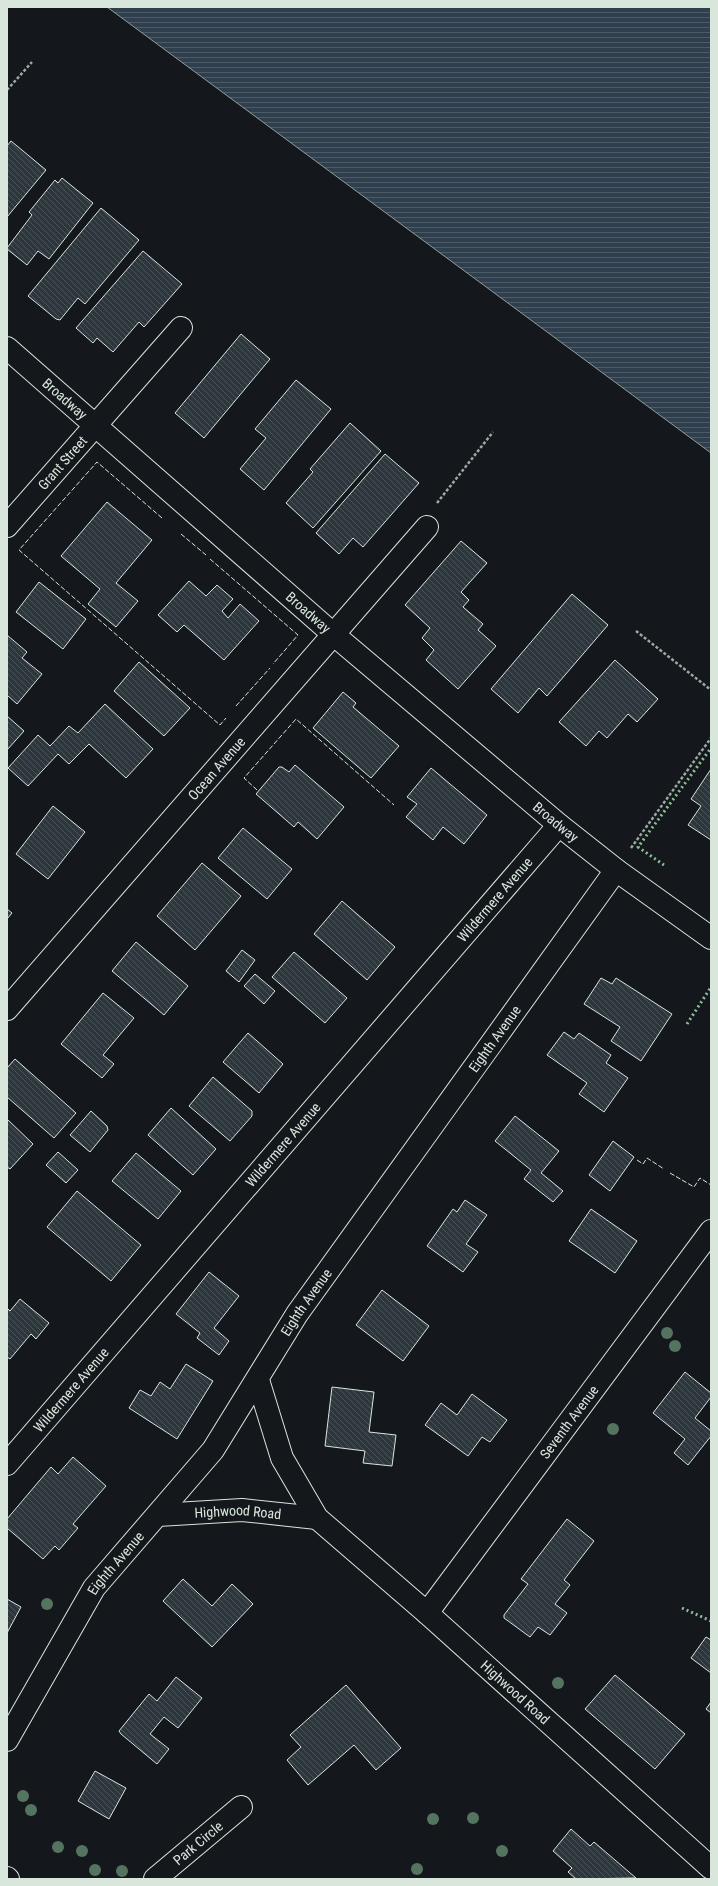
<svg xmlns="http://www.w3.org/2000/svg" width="718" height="1886" viewBox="0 0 718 1886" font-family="'Roboto Condensed',sans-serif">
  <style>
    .water { fill: url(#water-rules); stroke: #939e99 }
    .building { fill: url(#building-back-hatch); stroke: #d8e6dc }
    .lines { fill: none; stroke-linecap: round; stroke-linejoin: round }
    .minor-casing { stroke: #d8e6dc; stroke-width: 24 }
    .path { stroke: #9da8a2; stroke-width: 2.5; stroke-dasharray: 3 2; stroke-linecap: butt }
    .minor { stroke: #14181c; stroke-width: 22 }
    .hedge { stroke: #8ac095; stroke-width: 3; stroke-dasharray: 2 3; stroke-linecap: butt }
    .fence { stroke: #d8e6dc; stroke-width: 1; stroke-dasharray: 5 2; stroke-linecap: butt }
    .tree { fill: #55745f }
    .labels { text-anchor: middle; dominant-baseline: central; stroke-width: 3; stroke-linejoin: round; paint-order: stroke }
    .street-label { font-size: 14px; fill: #d8e6dc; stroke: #14181c }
  </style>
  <defs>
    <pattern id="water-rules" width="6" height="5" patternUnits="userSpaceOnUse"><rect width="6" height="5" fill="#2f3f4d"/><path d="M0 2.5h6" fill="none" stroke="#4c5b66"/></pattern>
    <pattern id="building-back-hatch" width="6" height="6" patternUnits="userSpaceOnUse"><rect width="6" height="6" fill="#2c363c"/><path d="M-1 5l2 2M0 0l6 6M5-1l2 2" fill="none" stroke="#4a5358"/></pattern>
  </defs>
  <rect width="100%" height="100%" fill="#14181c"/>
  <polygon class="water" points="107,7 711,7 711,453"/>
  <g class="building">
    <polygon points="11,141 46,170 7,217 7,146"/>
    <polygon points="62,178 93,203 49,259 38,251 27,265 7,249 7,248 32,215 29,212 55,180 58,183"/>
    <polygon points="101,208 139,240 85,304 78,298 60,320 56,319 28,296"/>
    <polygon points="143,251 182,284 144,327 139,322 113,352 97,338 93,343 76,328"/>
    <polygon points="241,334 270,359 204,438 175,413"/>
    <polygon points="296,380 331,409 264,490 240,469 266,438 255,429"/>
    <polygon points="350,423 381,451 313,528 286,503 313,472 310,469"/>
    <polygon points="385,454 419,483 363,547 353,538 339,554 316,533"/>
    <polygon points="107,502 152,540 116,583 138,601 116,627 88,604 100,589 61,556"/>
    <polygon points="461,541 487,563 461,592 469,600 463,607 483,624 478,630 496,646 458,689 426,660 434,650 422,638 430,628 405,605"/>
    <polygon points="189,581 206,596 217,585 233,599 222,611 228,618 240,604 259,621 224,660 184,625 177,632 158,615"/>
    <polygon points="39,582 86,619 63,649 16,612"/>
    <polygon points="572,594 608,625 547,696 539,688 518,713 491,689"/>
    <polygon points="7,635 27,652 22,658 42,674 17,704 7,695"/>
    <polygon points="615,660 658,699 637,722 628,714 607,738 599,731 586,746 559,722"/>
    <polygon points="139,662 190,708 164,736 114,691"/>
    <polygon points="343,692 356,703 353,707 399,746 371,778 313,728"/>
    <polygon points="105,704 153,749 126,778 89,744 69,764 58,754 28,786 8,768 38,735 50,746 69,726 78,733"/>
    <polygon points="7,716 24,731 7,750"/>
    <polygon points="295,765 344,807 317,839 298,822 294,827 256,794 279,767 282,767 289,772"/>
    <polygon points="431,768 487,815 464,844 443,827 433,840 406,817 417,804 407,797"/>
    <polygon points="711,769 711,840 688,825 701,806 691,799"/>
    <polygon points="53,806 85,832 48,879 16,854"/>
    <polygon points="243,828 292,869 267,899 218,858"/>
    <polygon points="202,863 241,896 195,950 157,916"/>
    <polygon points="342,901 395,947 367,980 314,934"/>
    <polygon points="7,909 12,913 7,919"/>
    <polygon points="136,942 188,986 164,1015 112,971"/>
    <polygon points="242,950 255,960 239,982 226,971"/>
    <polygon points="294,952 347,998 325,1023 272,977"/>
    <polygon points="255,974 275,991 264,1004 244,986"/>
    <polygon points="601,978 612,984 616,978 672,1014 641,1061 611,1041 620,1027 584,1004"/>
    <polygon points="103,993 134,1018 103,1055 114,1064 102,1078 61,1044"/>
    <polygon points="564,1032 574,1039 579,1033 611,1055 606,1063 628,1078 604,1112 579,1094 587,1083 547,1055"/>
    <polygon points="248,1033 283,1064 259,1093 223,1062"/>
    <polygon points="15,1059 76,1113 54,1138 7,1097 7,1068"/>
    <polygon points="213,1077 252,1111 252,1116 230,1141 189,1106"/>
    <polygon points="171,1108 216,1149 193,1175 148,1135"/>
    <polygon points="91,1111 107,1126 108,1130 90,1152 70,1135"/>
    <polygon points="515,1116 559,1151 541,1173 563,1191 553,1202 524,1179 531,1170 495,1141"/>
    <polygon points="7,1119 33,1144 10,1169 7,1167"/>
    <polygon points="613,1141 634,1157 610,1191 589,1175"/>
    <polygon points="58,1152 78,1170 66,1183 46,1165"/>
    <polygon points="136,1153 181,1191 158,1219 112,1181"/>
    <polygon points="77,1191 141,1245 111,1281 47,1227"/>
    <polygon points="465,1200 487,1215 466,1244 478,1252 463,1272 427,1246 453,1209 457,1212"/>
    <polygon points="591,1209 637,1241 615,1273 569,1241"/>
    <polygon points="209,1272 239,1296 214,1328 229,1341 219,1355 197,1338 200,1333 176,1314"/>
    <polygon points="382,1290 429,1326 403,1361 356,1325"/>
    <polygon points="20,1299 49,1323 36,1339 31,1334 10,1359 7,1357 7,1308 10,1311"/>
    <polygon points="186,1364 213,1381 177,1439 129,1408 140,1390 151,1396 160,1382 170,1389"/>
    <polygon points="685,1372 711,1393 711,1397 695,1418 711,1431 711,1436 688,1465 674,1453 685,1439 653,1413"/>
    <polygon points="332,1387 374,1392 369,1432 396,1435 392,1466 363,1463 365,1451 325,1446"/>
    <polygon points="472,1394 507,1420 490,1442 482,1437 468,1456 425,1425 441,1403 457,1415"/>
    <polygon points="73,1457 106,1486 73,1524 78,1528 59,1550 55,1546 43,1559 7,1528 7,1519 51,1467 58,1474"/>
    <polygon points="567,1519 594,1541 564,1580 570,1585 555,1604 567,1613 550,1635 538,1627 530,1637 504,1618 504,1615 528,1584 521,1579"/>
    <polygon points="183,1579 212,1606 232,1584 253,1604 212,1647 163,1601"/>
    <polygon points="7,1599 21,1607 7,1633"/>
    <polygon points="706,1637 711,1640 711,1673 691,1658"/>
    <polygon points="615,1675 685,1734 655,1769 585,1709"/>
    <polygon points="176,1677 202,1698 178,1728 164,1717 150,1734 169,1749 157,1764 121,1734 119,1731 149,1694 157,1701"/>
    <polygon points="346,1685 401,1748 376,1770 354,1745 308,1785 287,1760 301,1747 290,1735"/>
    <polygon points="711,1702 711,1713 706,1709"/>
    <polygon points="95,1771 126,1788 109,1819 78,1801"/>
    <polygon points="571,1829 590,1846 594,1842 636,1878 576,1879 568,1872 572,1868 553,1851"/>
  </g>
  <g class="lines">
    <g class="minor-casing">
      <g id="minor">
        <path id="s1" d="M7,348l326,286 226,191 57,45 95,68"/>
        <path id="s2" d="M7,526l174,-198"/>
        <path id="s3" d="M7,1009l420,-482"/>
        <path id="s4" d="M258,1380l24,78 35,60 110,95 284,255"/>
        <path id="s5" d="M7,1464l552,-639"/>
        <path id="s6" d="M158,1515l84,-5 75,8"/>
        <path id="s7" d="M427,1613l284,-382"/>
        <path id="s8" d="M7,1740l87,-152 119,-138 84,-136 319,-444"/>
        <polyline points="7,1878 8,1879"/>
        <path id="s9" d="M155,1879l86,-72"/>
      </g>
    </g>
    <g class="path">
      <polyline points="7,90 32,62"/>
      <polyline points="437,503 493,432"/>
      <polyline points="636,631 711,690"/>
      <polyline points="631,848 711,738"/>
    </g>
    <use href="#minor" class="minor"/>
    <g class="hedge">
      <polyline points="664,865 638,847 711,748"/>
      <polyline points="687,1024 711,987"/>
      <polyline points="682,1608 711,1621"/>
    </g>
    <g class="fence">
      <polyline points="162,518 97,462 19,550 220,725 226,718"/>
      <polyline points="181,534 206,555"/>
      <polyline points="210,559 298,635 273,664"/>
      <polyline points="236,706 270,668"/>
      <polyline points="257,790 244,778 296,719 394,805"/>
      <polyline points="637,1160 643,1164 647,1158 664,1169"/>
      <polyline points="670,1173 694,1187 700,1178 711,1185"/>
    </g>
  </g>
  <g class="tree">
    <circle cx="667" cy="1333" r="6"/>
    <circle cx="675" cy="1346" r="6"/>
    <circle cx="613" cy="1429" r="6"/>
    <circle cx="47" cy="1604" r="6"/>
    <circle cx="558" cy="1683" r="6"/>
    <circle cx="23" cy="1796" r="6"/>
    <circle cx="31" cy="1810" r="6"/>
    <circle cx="473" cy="1818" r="6"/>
    <circle cx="433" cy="1819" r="6"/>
    <circle cx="58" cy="1847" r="6"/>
    <circle cx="82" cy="1851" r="6"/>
    <circle cx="502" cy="1851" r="6"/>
    <circle cx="417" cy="1869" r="6"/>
    <circle cx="95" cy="1870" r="6"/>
    <circle cx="122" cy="1871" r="6"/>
  </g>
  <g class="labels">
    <g class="street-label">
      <text stroke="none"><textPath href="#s1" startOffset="77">Broadway</textPath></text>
      <text stroke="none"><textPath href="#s2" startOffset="84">Grant Street</textPath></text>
      <text stroke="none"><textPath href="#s1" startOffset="401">Broadway</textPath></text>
      <text stroke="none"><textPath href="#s3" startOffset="319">Ocean Avenue</textPath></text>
      <text stroke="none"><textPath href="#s1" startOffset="725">Broadway</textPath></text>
      <text stroke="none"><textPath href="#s5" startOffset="746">Wildermere Avenue</textPath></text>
      <text stroke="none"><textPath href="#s8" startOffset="856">Eighth Avenue</textPath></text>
      <text stroke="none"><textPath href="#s5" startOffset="422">Wildermere Avenue</textPath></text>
      <text stroke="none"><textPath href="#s8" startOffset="532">Eighth Avenue</textPath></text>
      <text stroke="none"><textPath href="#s5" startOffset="98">Wildermere Avenue</textPath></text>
      <text stroke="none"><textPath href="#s7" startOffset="238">Seventh Avenue</textPath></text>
      <text stroke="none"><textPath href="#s6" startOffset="80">Highwood Road</textPath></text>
      <text stroke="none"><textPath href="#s8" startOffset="208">Eighth Avenue</textPath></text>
      <text stroke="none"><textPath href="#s4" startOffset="415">Highwood Road</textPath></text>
      <text stroke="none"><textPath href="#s9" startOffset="56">Park Circle</textPath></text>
    </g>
  </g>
  <rect width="718" height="1886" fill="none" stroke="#d8e6dc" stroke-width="16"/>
</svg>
